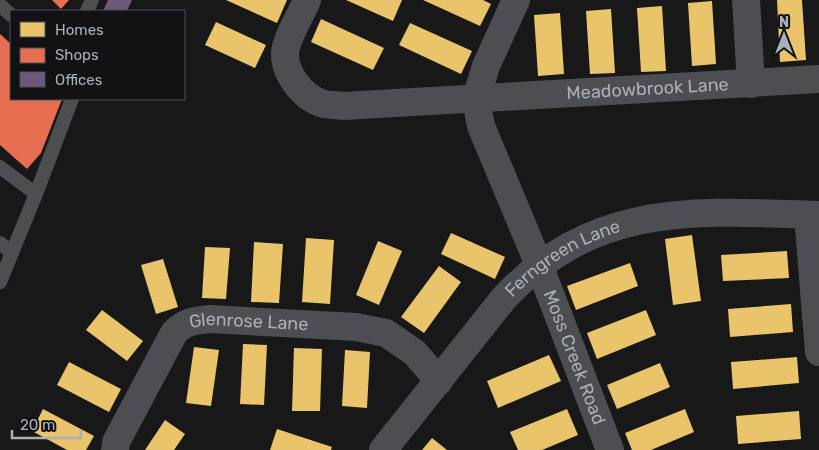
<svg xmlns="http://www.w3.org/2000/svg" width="819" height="450" viewBox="0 0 819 450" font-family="Rubik,sans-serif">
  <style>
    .homes { fill: #e9c46a }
    .shops { fill: #e76f51 }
    .offices { fill: #6d597a }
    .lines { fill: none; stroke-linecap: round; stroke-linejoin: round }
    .lane { stroke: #4c4e51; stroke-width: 14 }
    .street { stroke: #4c4e51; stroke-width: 28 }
    .labels { text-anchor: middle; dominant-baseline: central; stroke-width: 5; stroke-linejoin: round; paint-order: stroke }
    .street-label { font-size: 18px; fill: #a9b0b9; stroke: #121214 }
  </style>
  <rect width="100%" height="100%" fill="#181818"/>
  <g class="homes">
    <polygon points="226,0 287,0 277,23"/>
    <polygon points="346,0 402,0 393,21"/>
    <polygon points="423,0 483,0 491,4 480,26"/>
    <polygon points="777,0 802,0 806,60 780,62"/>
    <polygon points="712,1 716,64 692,66 688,3"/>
    <polygon points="662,6 666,71 641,72 637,8"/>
    <polygon points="611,9 615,73 590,74 586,11"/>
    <polygon points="560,13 564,74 538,76 534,15"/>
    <polygon points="321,19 384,48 373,70 311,42"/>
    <polygon points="216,22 266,45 255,68 205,45"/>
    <polygon points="410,23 472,51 461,74 399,45"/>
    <polygon points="451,233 505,257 495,279 441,254"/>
    <polygon points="692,235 701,301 673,305 665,239"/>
    <polygon points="306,238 334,240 330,304 302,302"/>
    <polygon points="378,241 402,251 379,305 356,295"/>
    <polygon points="254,242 283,244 279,303 251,302"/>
    <polygon points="205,247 230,248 226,299 202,298"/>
    <polygon points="787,251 789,278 723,281 721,255"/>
    <polygon points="163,259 178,307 156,314 141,265"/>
    <polygon points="630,263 638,286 576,310 567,286"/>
    <polygon points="439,266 461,282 424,333 401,317"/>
    <polygon points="791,304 793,332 730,337 728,309"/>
    <polygon points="102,310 143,341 127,361 86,330"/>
    <polygon points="646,310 656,335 597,359 587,333"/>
    <polygon points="243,344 267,345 264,405 240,404"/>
    <polygon points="194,347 219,350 211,406 186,403"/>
    <polygon points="294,348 322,349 320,411 292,411"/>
    <polygon points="345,350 370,352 367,408 342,406"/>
    <polygon points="549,355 561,381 498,408 487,381"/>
    <polygon points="797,357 799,383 733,389 731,362"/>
    <polygon points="69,362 121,389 109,412 57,385"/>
    <polygon points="660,363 670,387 617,409 607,385"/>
    <polygon points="43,409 94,436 86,450 67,450 32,431"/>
    <polygon points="567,409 578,435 542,450 518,450 510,432"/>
    <polygon points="685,409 694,432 651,450 632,450 625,433"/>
    <polygon points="799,411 801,439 738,444 736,416"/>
    <polygon points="165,420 185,434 174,450 145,450"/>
    <polygon points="277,429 332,447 331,450 270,450"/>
    <polygon points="432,438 447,450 422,450"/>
  </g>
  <g class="shops">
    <polygon points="52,0 69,0 61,9"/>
    <polygon points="0,34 11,44 11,99 62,99 41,153 27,169 0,145"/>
  </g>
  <polygon class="offices" points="108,0 132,0 127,11 103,11"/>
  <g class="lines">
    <g class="lane">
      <polyline points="0,5 11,15"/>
      <polyline points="87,11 92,0"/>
      <polyline points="0,167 36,194"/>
      <polyline points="0,243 12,253"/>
      <polyline points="0,282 36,194 72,99"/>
    </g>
    <g class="street">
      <path id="s1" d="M307,0c-6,15 -17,31 -21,47 -6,22 16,51 38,57 6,1 13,1 19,2l476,-27"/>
      <path id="s2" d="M516,0l-30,66 -10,33 5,27 58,139 71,185"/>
      <polyline points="746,0 751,84"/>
      <polyline points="808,215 819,352"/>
      <path id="s3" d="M115,450l1,-8 58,-109c12,-12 20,-12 36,-14l146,8 30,6 29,20 24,28"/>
      <path id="s4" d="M383,450l121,-152c91,-97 193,-87 315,-83"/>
    </g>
  </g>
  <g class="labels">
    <g class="street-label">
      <text stroke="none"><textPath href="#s1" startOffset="450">Meadowbrook Lane</textPath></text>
      <text stroke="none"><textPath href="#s4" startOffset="266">Ferngreen Lane</textPath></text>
      <text stroke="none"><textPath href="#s3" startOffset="210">Glenrose Lane</textPath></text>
      <text stroke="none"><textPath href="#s2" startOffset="384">Moss Creek Road</textPath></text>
    </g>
  </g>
  <rect x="10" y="10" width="175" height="90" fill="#121214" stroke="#4e5156"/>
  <rect x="20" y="22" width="25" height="15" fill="#e9c46a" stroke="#4e5156"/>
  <text x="55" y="35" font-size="15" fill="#a9b0b9">Homes</text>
  <rect x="20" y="48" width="25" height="15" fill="#e76f51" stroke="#4e5156"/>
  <text x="55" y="60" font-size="15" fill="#a9b0b9">Shops</text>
  <rect x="20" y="72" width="25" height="15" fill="#6d597a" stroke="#4e5156"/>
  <text x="55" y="85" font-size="15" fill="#a9b0b9">Offices</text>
  <g transform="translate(784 35)" stroke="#121214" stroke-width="4" paint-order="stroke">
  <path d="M0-4L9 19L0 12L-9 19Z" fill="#a9b0b9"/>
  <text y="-8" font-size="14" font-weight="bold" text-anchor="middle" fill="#a9b0b9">N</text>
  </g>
  <path d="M12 430v8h69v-8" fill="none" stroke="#a9b0b9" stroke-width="2.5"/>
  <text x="20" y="430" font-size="15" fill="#a9b0b9" stroke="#121214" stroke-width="4" paint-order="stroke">20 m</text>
</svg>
